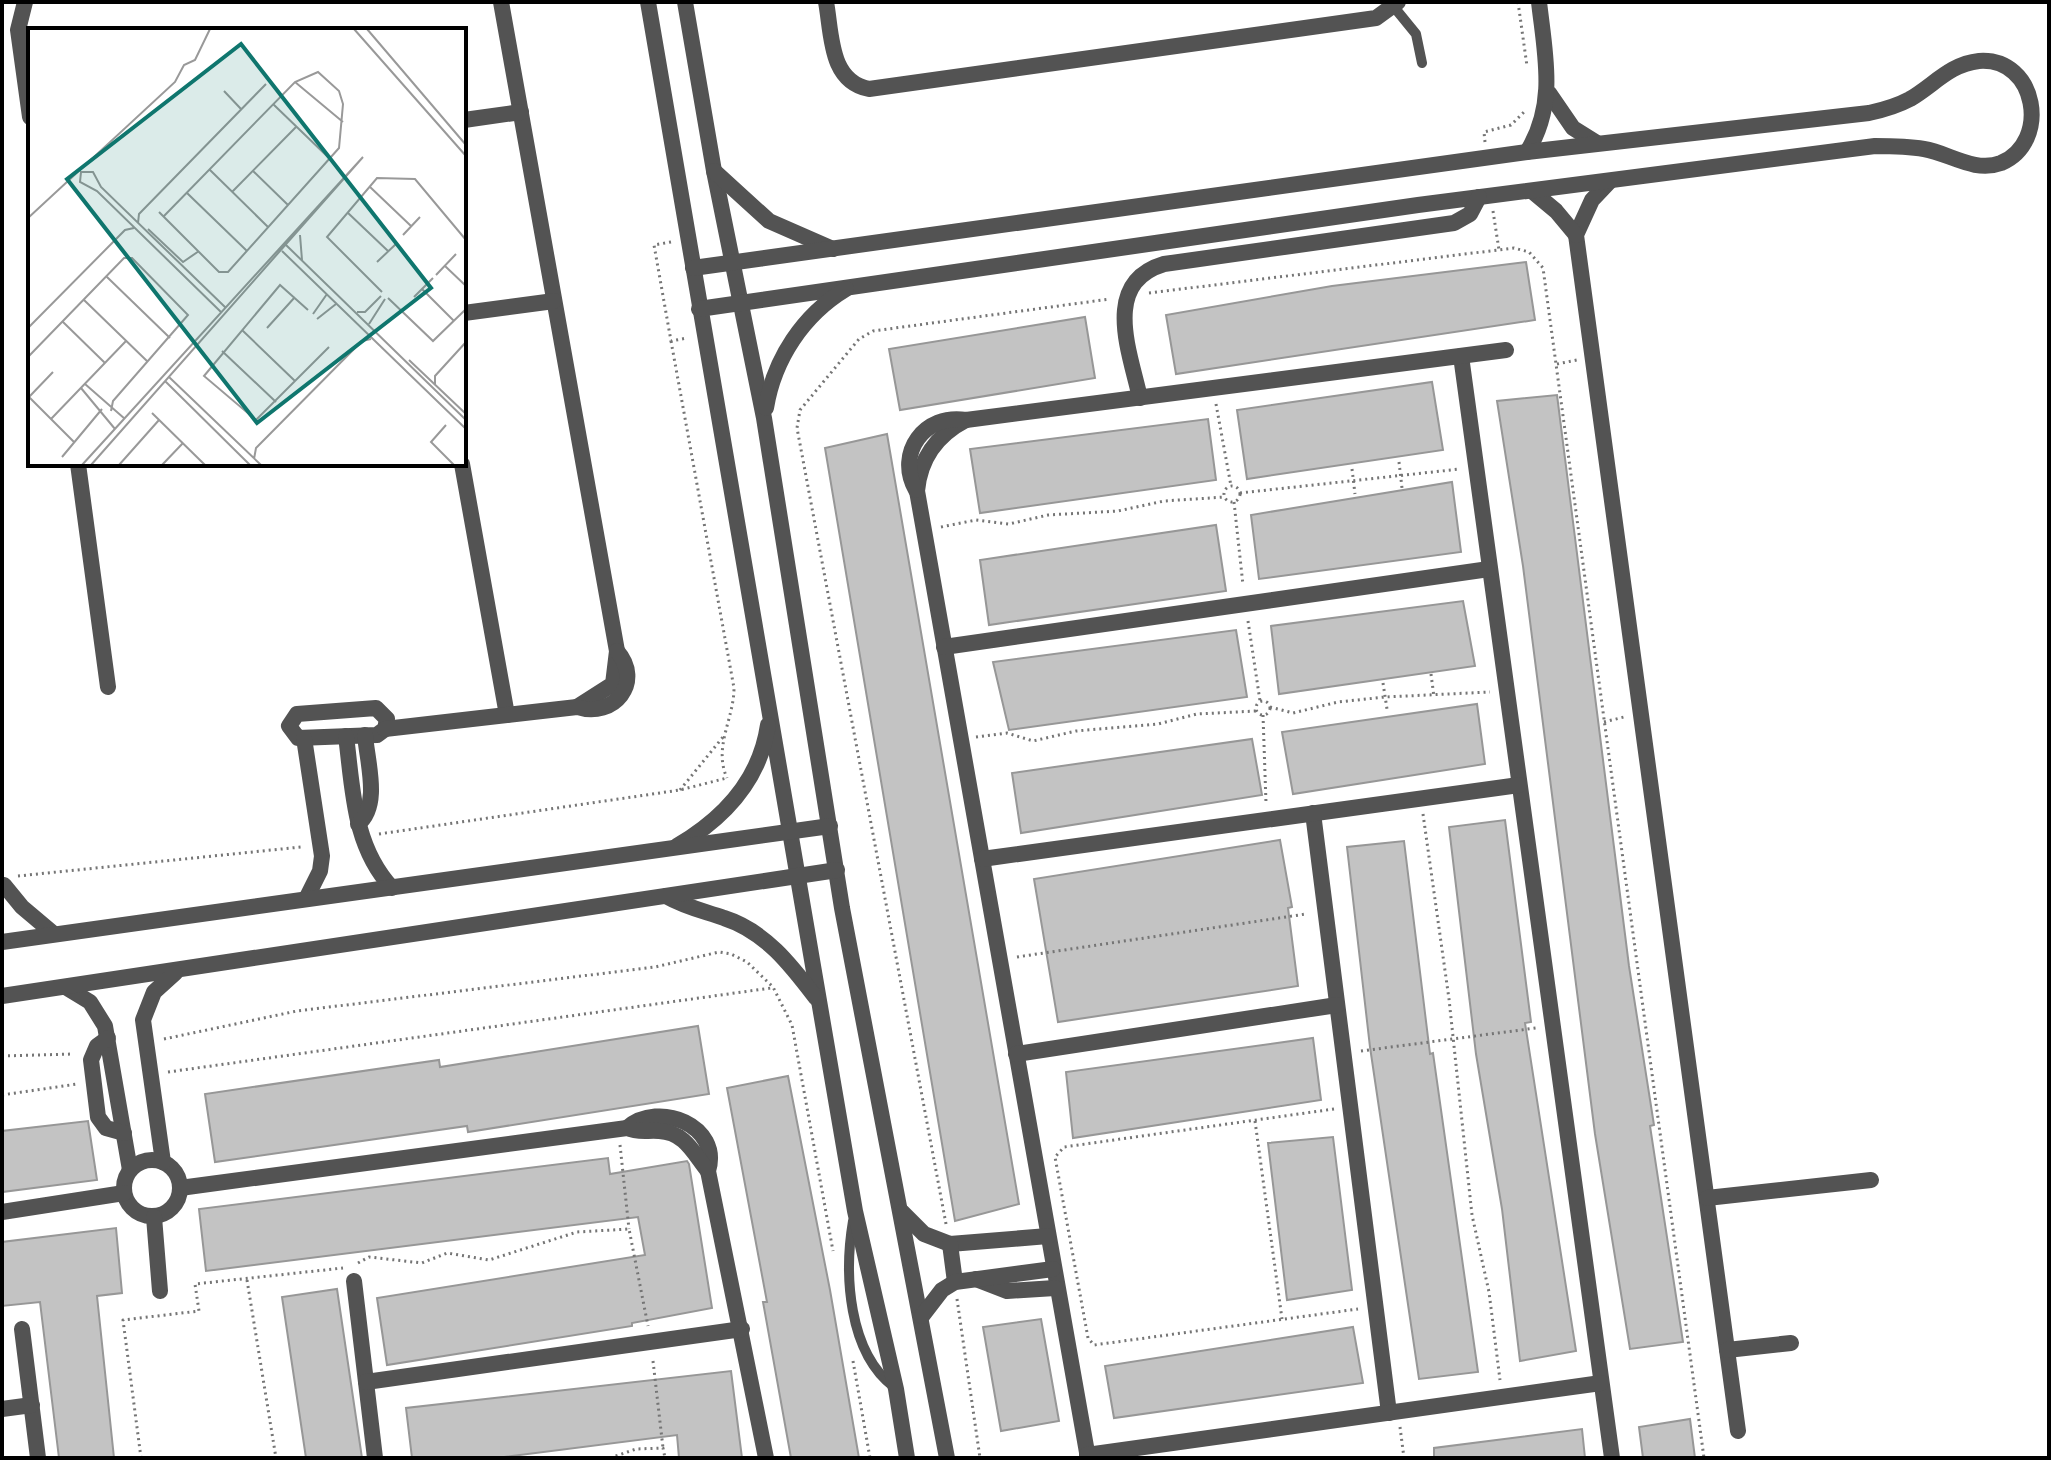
<svg xmlns="http://www.w3.org/2000/svg" width="2051" height="1460" viewBox="0 0 2051 1460" font-family="Rubik,sans-serif">
  <style>
    .building { fill: #c3c3c3; stroke: #979797; stroke-width: 2 }
    .lines { fill: none; stroke-linecap: round; stroke-linejoin: round }
    .path { stroke: #757575; stroke-width: 3; stroke-dasharray: 2 4; stroke-linecap: butt }
    .lane { stroke: #535353; stroke-width: 10 }
    .street { stroke: #535353; stroke-width: 16 }
    .inset-road { fill: none; stroke: #999; stroke-width: 2 }
    .view { fill: #0f766e; fill-opacity: 0.15; stroke: #0f766e; stroke-width: 4 }
    .inset-edge { fill: none; stroke: #000; stroke-width: 4 }
  </style>
  <rect width="100%" height="100%" fill="#fff"/>
  <g class="building">
    <polygon points="1526,262 1535,320 1176,374 1166,315 1332,286"/>
    <polygon points="1085,317 1095,378 900,410 889,349"/>
    <polygon points="1432,382 1443,450 1247,479 1237,410"/>
    <polygon points="1557,395 1629,966 1654,1125 1650,1126 1683,1342 1630,1349 1595,1134 1523,566 1497,401"/>
    <polygon points="1208,419 1216,480 980,513 970,449"/>
    <polygon points="887,434 1019,1204 955,1221 825,448"/>
    <polygon points="1452,482 1461,552 1259,579 1251,515"/>
    <polygon points="1216,525 1226,591 989,625 980,560"/>
    <polygon points="1463,601 1475,666 1279,694 1271,626"/>
    <polygon points="1236,630 1247,697 1009,730 993,662"/>
    <polygon points="1477,704 1485,764 1293,794 1282,732"/>
    <polygon points="1252,739 1262,795 1021,833 1012,773"/>
    <polygon points="1505,820 1531,1022 1525,1023 1576,1351 1520,1361 1502,1209 1476,1054 1449,827"/>
    <polygon points="1280,840 1292,907 1288,908 1298,986 1058,1022 1034,879"/>
    <polygon points="1404,841 1430,1054 1433,1053 1478,1372 1419,1379 1370,1047 1347,847"/>
    <polygon points="698,1026 709,1094 468,1132 467,1126 215,1162 205,1094 439,1060 440,1067"/>
    <polygon points="1313,1038 1321,1100 1073,1138 1066,1072"/>
    <polygon points="788,1076 830,1290 859,1458 791,1458 763,1302 767,1302 727,1088"/>
    <polygon points="88,1121 97,1180 2,1192 2,1131"/>
    <polygon points="1333,1137 1352,1290 1287,1300 1268,1143"/>
    <polygon points="608,1158 610,1174 687,1161 689,1164 712,1308 632,1323 632,1326 387,1365 377,1298 645,1255 638,1217 206,1271 199,1209"/>
    <polygon points="116,1228 122,1293 97,1296 114,1458 59,1458 40,1302 2,1306 2,1242"/>
    <polygon points="337,1289 362,1458 306,1458 282,1297"/>
    <polygon points="1041,1319 1059,1421 1001,1431 983,1327"/>
    <polygon points="1353,1327 1363,1383 1114,1418 1105,1366"/>
    <polygon points="731,1371 742,1458 679,1458 677,1435 496,1458 412,1458 406,1408"/>
    <polygon points="1690,1419 1695,1458 1643,1458 1639,1427"/>
    <polygon points="1582,1429 1585,1458 1434,1458 1434,1448"/>
  </g>
  <g class="lines">
    <g class="path">
      <polyline points="1518,2 1527,66"/>
      <polyline points="1485,142 1484,132 1511,125 1524,112"/>
      <polyline points="1493,211 1499,250"/>
      <polyline points="671,242 654,245 671,341 687,338"/>
      <polyline points="1149,293 1514,248 1529,252 1543,268 1704,1458"/>
      <path d="M671,341l63,347c0,31 -21,59 -7,90"/>
      <polyline points="1557,364 1577,360"/>
      <polyline points="1216,404 1231,486"/>
      <polyline points="1399,462 1402,488"/>
      <polyline points="1352,469 1355,494"/>
      <circle cx="1232" cy="494" r="8"/>
      <polyline points="1240,493 1460,469"/>
      <polyline points="1234,502 1243,585"/>
      <polyline points="941,527 976,520 1009,524 1048,515 1118,511 1164,501 1225,497"/>
      <polyline points="1248,621 1260,701"/>
      <polyline points="1431,674 1434,697"/>
      <polyline points="1383,683 1387,709"/>
      <circle cx="1263" cy="708" r="7"/>
      <polyline points="1270,707 1293,713 1338,702 1385,697 1490,692"/>
      <polyline points="1263,715 1266,803"/>
      <polyline points="1604,722 1624,717"/>
      <polyline points="976,737 1007,733 1033,741 1076,731 1158,724 1197,714 1256,711"/>
      <polyline points="680,790 723,737"/>
      <polyline points="1423,814 1449,999 1472,1215 1489,1292 1500,1380"/>
      <polyline points="379,834 680,790 727,778"/>
      <polyline points="18,876 301,847"/>
      <polyline points="1017,957 1306,914"/>
      <polyline points="164,1039 297,1011 655,967 719,952 731,954 747,962 773,987 792,1025 833,1251"/>
      <polyline points="1361,1051 1536,1028"/>
      <polyline points="2,1056 74,1054"/>
      <polyline points="168,1072 771,988"/>
      <polyline points="2,1095 77,1084"/>
      <polyline points="1334,1109 1064,1147 1055,1157 1088,1338 1094,1345 1358,1309"/>
      <polyline points="1255,1121 1282,1319"/>
      <polyline points="620,1145 629,1229"/>
      <polyline points="946,1224 797,428 800,410 859,339 873,331 1110,299"/>
      <polyline points="358,1263 369,1257 422,1263 447,1253 489,1260 577,1232 629,1229 648,1326"/>
      <polyline points="247,1280 276,1458"/>
      <polyline points="957,1299 980,1458"/>
      <polyline points="653,1361 663,1448"/>
      <polyline points="853,1361 870,1458"/>
      <polyline points="1400,1427 1404,1458"/>
      <polyline points="141,1458 123,1320 199,1311 195,1284 343,1268"/>
      <polyline points="610,1458 636,1449 663,1448 665,1458"/>
    </g>
    <g class="lane">
      <polyline points="1394,7 1416,34 1422,63"/>
      <path d="M853,1221c-9,53 -5,131 41,166"/>
    </g>
    <g class="street">
      <polyline points="25,2 18,30 30,117"/>
      <polyline points="501,2 617,651 613,684 577,707"/>
      <polyline points="648,2 855,1211 896,1389 907,1458"/>
      <polyline points="685,2 714,171 764,418 842,908 947,1458"/>
      <path d="M826,2c6,32 3,79 43,87l507,-71 22,-16"/>
      <polyline points="1549,93 1573,128 1597,143"/>
      <polyline points="464,120 521,112"/>
      <path d="M1527,152c30,-48 18,-97 12,-150"/>
      <polyline points="714,171 769,221 833,249"/>
      <polyline points="1610,181 1592,200 1576,235 1738,1431"/>
      <polyline points="1532,191 1556,211 1576,235"/>
      <path d="M693,268l834,-116 342,-39c14,-3 28,-7 41,-14 24,-14 40,-35 69,-38 58,-4 72,81 22,102 -27,10 -52,-10 -77,-14 -17,-3 -33,-3 -49,-3l-457,59 -719,104"/>
      <polyline points="464,313 554,301"/>
      <polyline points="1461,356 1612,1458"/>
      <path d="M1140,398c-10,-46 -39,-115 24,-134l290,-41 16,-9 9,-17"/>
      <path d="M766,408c8,-49 37,-93 80,-119"/>
      <path d="M966,420c-29,15 -46,38 -49,71l171,967"/>
      <polyline points="78,464 108,687"/>
      <polyline points="462,464 507,715"/>
      <path d="M916,490c-21,-37 9,-77 50,-70l540,-70"/>
      <polyline points="944,647 1489,569"/>
      <polygon points="376,708 387,719 385,729 377,735 298,738 289,726 297,714"/>
      <path d="M385,729l192,-22c37,12 67,-25 40,-56"/>
      <path d="M346,736c7,54 7,110 46,152"/>
      <polyline points="304,738 322,856 320,871 307,897"/>
      <polyline points="1313,813 1389,1413"/>
      <path d="M358,824c23,-18 9,-63 7,-89"/>
      <path d="M677,846c46,-27 83,-66 91,-121"/>
      <polyline points="982,859 1519,785"/>
      <polyline points="4,885 22,907 54,934"/>
      <path d="M666,896c19,11 38,15 58,22 41,13 67,47 92,80"/>
      <polyline points="2,942 830,826"/>
      <polyline points="67,988 90,1002 105,1026 130,1170"/>
      <polyline points="2,996 837,870"/>
      <polyline points="108,1038 97,1046 91,1060 98,1117 106,1128 124,1133"/>
      <polyline points="1016,1054 1337,1005"/>
      <path d="M627,1128c32,-28 95,-2 81,43l58,287"/>
      <circle cx="152" cy="1188" r="28"/>
      <polyline points="163,1162 143,1020 154,992 175,973"/>
      <path d="M180,1188l447,-60c11,5 21,2 32,3 26,1 35,23 49,40"/>
      <polyline points="1707,1198 1871,1180"/>
      <polyline points="2,1212 124,1193"/>
      <polyline points="902,1212 924,1234 950,1244 1048,1236"/>
      <polyline points="154,1217 160,1291"/>
      <polyline points="950,1244 955,1282"/>
      <polyline points="976,1279 1007,1291 1055,1288"/>
      <polyline points="354,1281 375,1458"/>
      <polyline points="922,1316 942,1290 955,1282 1053,1269"/>
      <polyline points="22,1329 38,1458"/>
      <polyline points="1727,1350 1791,1343"/>
      <polyline points="366,1382 742,1329"/>
      <polyline points="2,1409 32,1405"/>
      <polyline points="1087,1455 1601,1383"/>
    </g>
  </g>
  <g transform="translate(28 28)">
    <rect width="438" height="438" fill="#fff"/>
    <path class="inset-road" d="M326,1l112,127M339,1l99,116M267,54l48,40M196,63l17,18M245,76l57,55M182,142l58,57M225,143l35,34M341,158l42,40M204,164l64,-65M159,165l60,58M131,184l60,60h9l111,-124 4,-44 -4,-13 -21,-19 -23,10 -131,134M319,184l41,39M0,190l147,-136 9,-17 11,-5 15,-31M110,195l1,-9 127,-130M120,201l35,33 16,-11M272,207l2,25M375,207l17,-18M258,217l180,175M254,223l184,178M349,234l20,-19M417,238l21,20M408,247l20,-21M79,249l63,61M394,261l32,32M354,264l-55,-55 50,-59 38,1 51,61M386,269l19,-19M360,270l45,43 33,-32M56,272l64,62M280,282l-28,-25 -76,91 52,44 73,-73M329,284h8l16,-16M194,285l-125,-122 -17,-9 1,-10h12l8,15 125,121M285,286l14,-20M289,291l19,-15M35,294l42,41M341,296l16,-25M0,300l97,-98 9,-2M239,300l28,-31M214,302l53,51M194,323l54,51M0,329l96,-99h8l56,57 -75,86 -2,10M381,332l57,54M141,349l92,88M137,353l85,84M57,356l40,35M407,356v-8l31,-34M53,360l34,41M0,368l47,47M1,369l24,-25M124,385l53,52M23,391l75,-78M418,397l-15,17 23,23M34,429l40,-48M226,431l2,-11 106,-107 9,-2M54,437l281,-308 -272,308M91,437l40,-45M134,437l21,-22"/>
    <path class="view" d="M213,16l190,244 -174,135 -190,-244z"/>
    <rect width="438" height="438" class="inset-edge"/>
  </g>
  <rect width="2051" height="1460" fill="none" stroke="#000000" stroke-width="8"/>
</svg>
